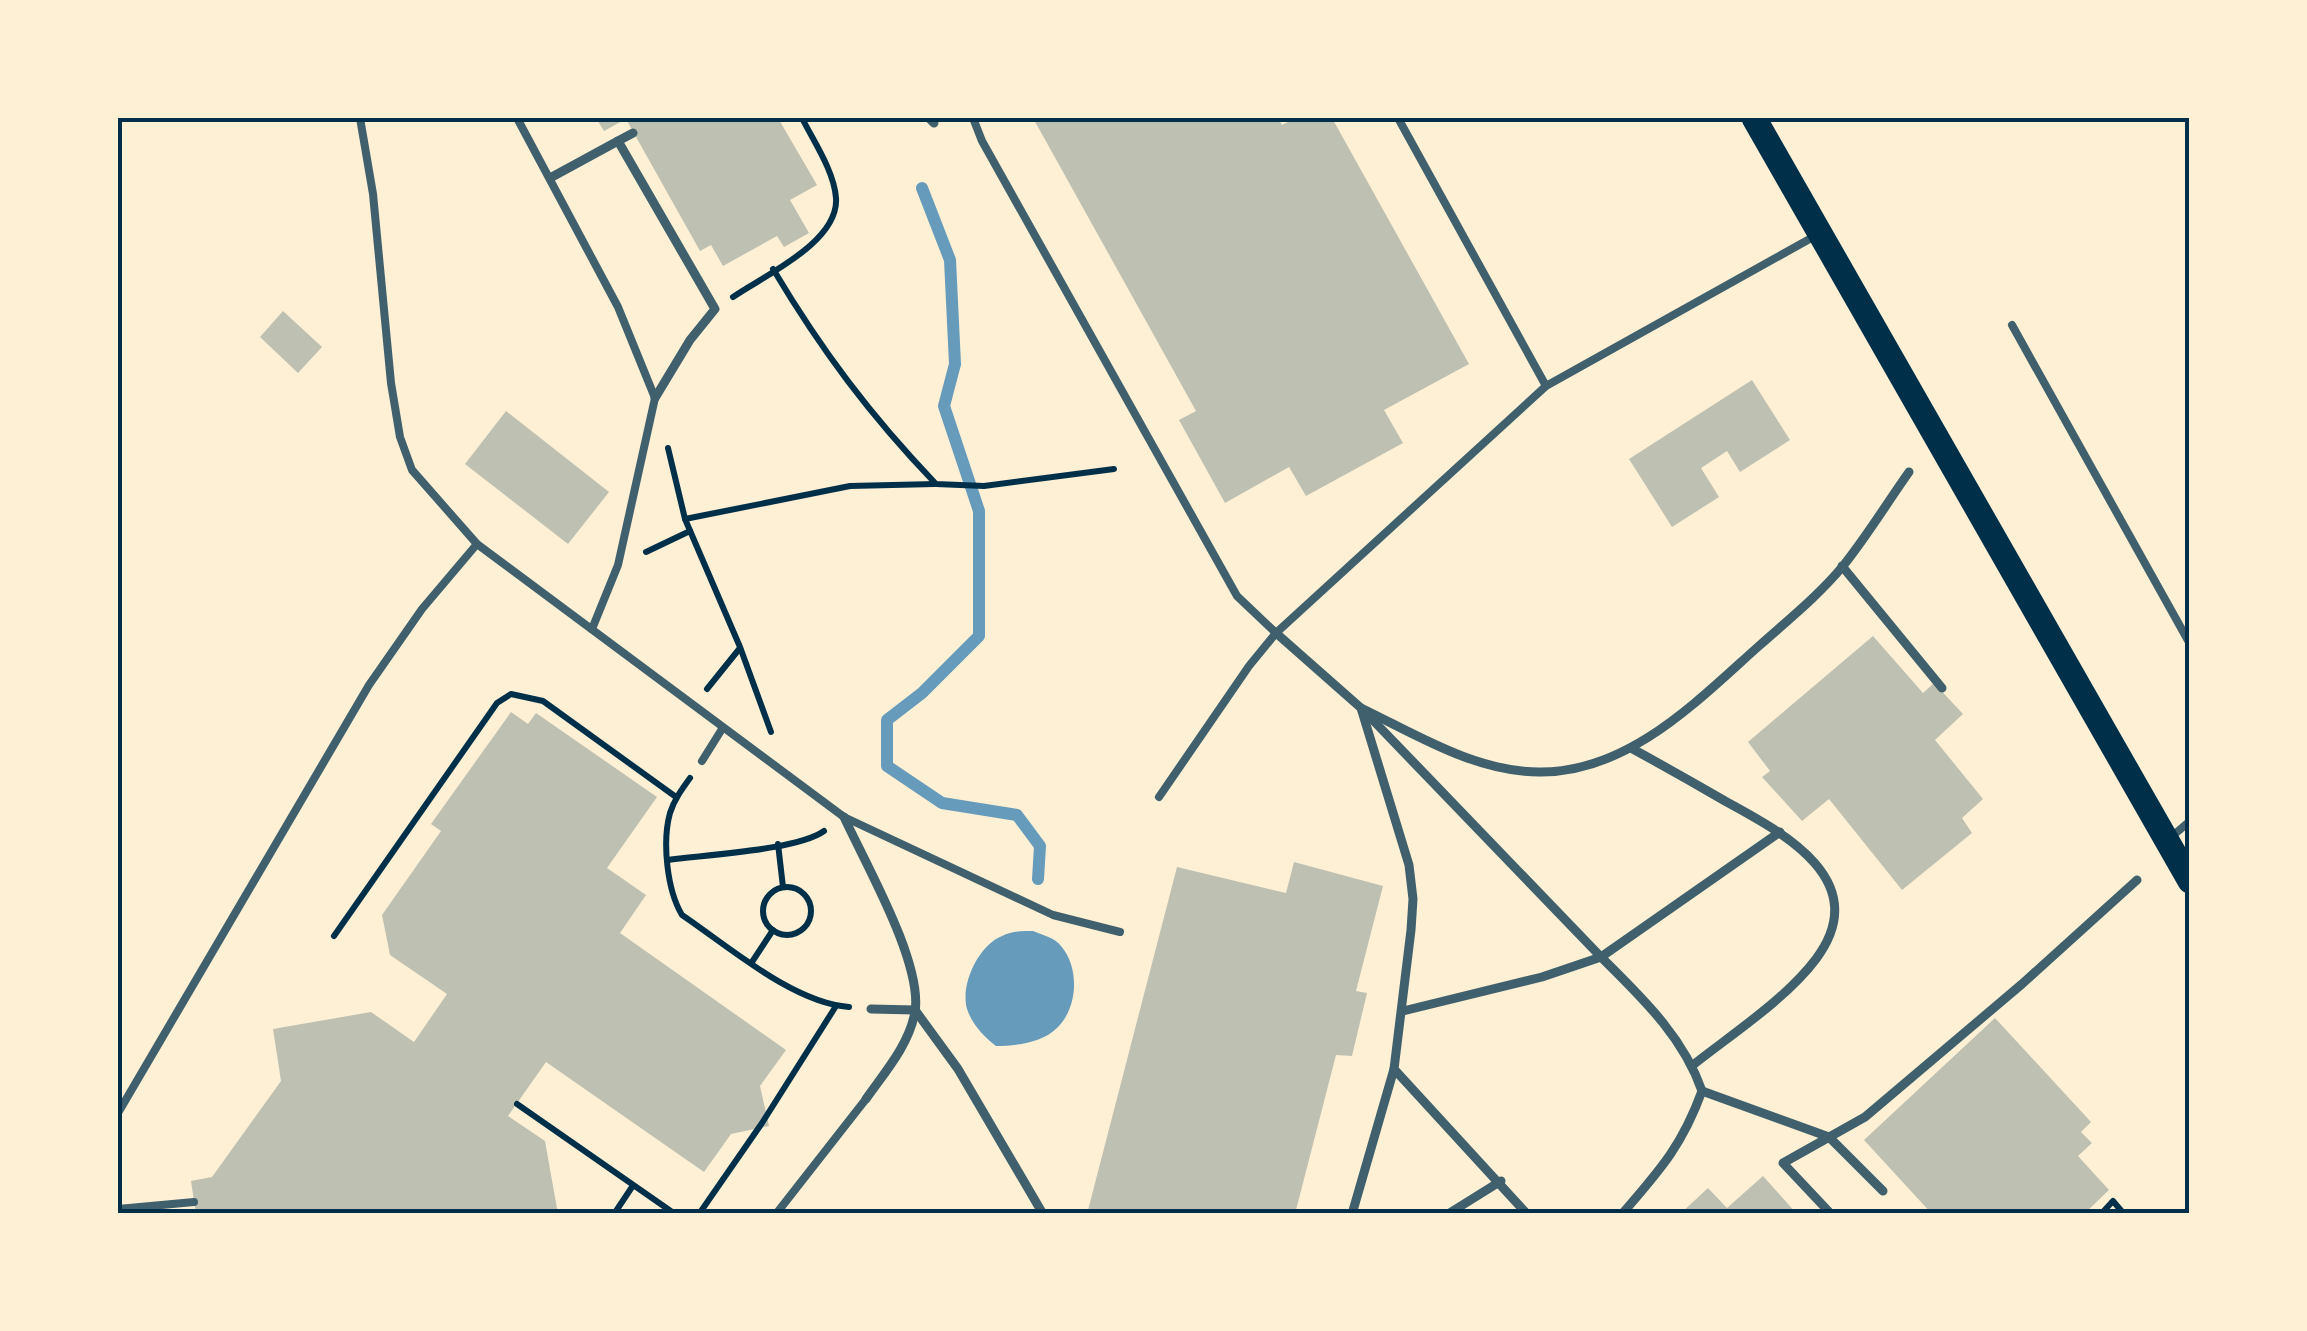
<svg xmlns="http://www.w3.org/2000/svg" width="2307" height="1331" viewBox="0 0 2307 1331" font-family="Lato,sans-serif">
  <style>
    .water { fill: #669bbc }
    .lines { fill: none; stroke-linecap: round; stroke-linejoin: round }
    .stream { stroke: #669bbc; stroke-width: 12 }
    .building { fill: #bec0b2 }
    .path { stroke: #003049; stroke-width: 6 }
    .service { stroke: #3f606c; stroke-width: 8 }
    .pedestrian { stroke: #3f606c; stroke-width: 9 }
    .primary { stroke: #003049; stroke-width: 25 }
    .neatline { fill: none; stroke: #003049; stroke-width: 4 }
  </style>
  <rect width="100%" height="100%" fill="#fdf0d5"/>
  <path class="water" d="M1033,931c10,4 22,7 28,15 19,22 17,62 -4,82 -15,15 -42,18 -61,18 -12,-9 -24,-22 -29,-37 -7,-25 12,-64 35,-73 10,-5 21,-5 31,-5z"/>
  <g class="lines">
    <polyline class="stream" points="922,188 950,260 955,364 944,406 979,511 979,636 922,693 887,720 887,766 942,803 1017,815 1040,846 1038,879"/>
  </g>
  <g class="building">
    <polygon points="596,118 778,118 817,185 790,200 809,233 784,247 777,236 723,266 711,245 700,251 626,119 604,131"/>
    <polygon points="1033,118 1278,118 1282,125 1296,118 1332,118 1469,364 1384,410 1403,443 1306,496 1289,467 1225,503 1179,420 1196,411"/>
    <polygon points="283,311 322,347 298,373 260,337"/>
    <polygon points="1752,380 1790,440 1740,472 1727,451 1701,468 1719,497 1672,527 1629,459"/>
    <polygon points="506,411 609,492 568,544 465,464"/>
    <polygon points="1873,636 1923,693 1934,683 1963,714 1935,740 1983,799 1962,818 1972,833 1902,890 1829,799 1802,821 1762,777 1770,771 1748,742"/>
    <polygon points="511,712 528,724 536,713 657,797 607,868 646,895 620,933 786,1050 760,1086 769,1126 731,1134 704,1172 546,1062 508,1116 545,1141 558,1214 196,1214 191,1181 212,1177 281,1081 273,1029 371,1012 414,1042 447,994 390,955 382,915 441,831 431,824"/>
    <polygon points="1294,862 1383,886 1356,991 1367,993 1352,1056 1336,1055 1295,1214 1087,1214 1177,867 1286,893"/>
    <polygon points="1995,1018 2091,1122 2081,1132 2092,1143 2078,1156 2109,1190 2084,1214 1932,1214 1864,1140"/>
    <polygon points="1763,1176 1797,1214 1680,1214 1708,1188 1727,1208"/>
  </g>
  <g class="lines">
    <g class="path">
      <path d="M773,269c49,82 97,146 163,215l48,2 130,-17"/>
      <path d="M733,297c32,-22 106,-55 103,-99 -2,-27 -22,-56 -34,-80"/>
      <polyline points="668,448 685,519 740,647 771,732"/>
      <polyline points="685,519 850,486 935,484"/>
      <polyline points="646,552 690,531"/>
      <polyline points="707,689 740,648"/>
      <path d="M690,778c-8,11 -16,22 -20,35 -8,29 -3,77 12,102 46,31 111,88 167,92"/>
      <polyline points="778,844 783,887"/>
      <path d="M668,860c36,-5 130,-10 156,-29"/>
      <circle cx="787" cy="911" r="24"/>
      <polyline points="334,936 497,703 511,694 543,701 676,797"/>
      <polyline points="752,962 773,930"/>
      <polyline points="517,1104 675,1214"/>
      <polyline points="614,1214 632,1187"/>
      <polyline points="699,1214 762,1123 836,1006"/>
      <polyline points="2101,1214 2113,1201 2124,1214"/>
    </g>
    <g class="service">
      <polyline points="360,118 373,194 391,383 400,437 412,470 477,544 844,817 1053,915 1120,932"/>
      <polyline points="517,118 618,307 655,398 618,565 592,629"/>
      <polyline points="973,118 982,141 1237,596 1276,633"/>
      <polyline points="1398,118 1546,386"/>
      <polyline points="2012,325 2190,644"/>
      <polyline points="702,761 722,729"/>
      <polyline points="1159,797 1249,666 1276,633 1546,386 1815,236"/>
      <polyline points="2170,838 2190,821"/>
      <polyline points="118,1113 369,685 422,609 477,544"/>
      <polyline points="118,1209 194,1202"/>
      <polyline points="776,1214 866,1099"/>
    </g>
    <g class="pedestrian">
      <polyline points="929,118 934,123"/>
      <polyline points="633,133 618,141 715,309 690,340 655,398"/>
      <polyline points="550,178 618,141"/>
      <polyline points="1842,566 1942,688"/>
      <polyline points="1276,633 1361,708 1409,865 1413,899 1411,930 1394,1069 1527,1214"/>
      <path d="M1361,708c56,27 115,64 178,64 90,1 159,-72 221,-127 28,-25 59,-50 83,-79 24,-30 44,-63 66,-94"/>
      <polyline points="1367,714 1601,957 1542,977 1403,1011"/>
      <path d="M1631,748c31,17 63,35 94,53 59,32 149,80 91,158 -30,40 -84,75 -123,106"/>
      <path d="M844,817c21,46 79,146 71,195 -6,33 -30,60 -49,87"/>
      <polyline points="871,1009 915,1010 958,1069 1043,1214"/>
      <path d="M1702,1091c-19,-55 -61,-94 -101,-134l179,-125"/>
      <polyline points="1352,1214 1394,1069"/>
      <polyline points="1448,1214 1501,1181"/>
      <path d="M1622,1214c38,-44 60,-68 80,-123l127,46 54,54"/>
      <polyline points="1831,1214 1783,1163 1865,1117 2022,984 2137,880"/>
    </g>
    <polyline class="primary" points="1754,118 2190,881"/>
  </g>
  <rect width="2307" height="1331" fill="none" stroke="#fdf0d5" stroke-width="240"/>
  <rect x="120" y="120" width="2067" height="1091" class="neatline"/>
</svg>
